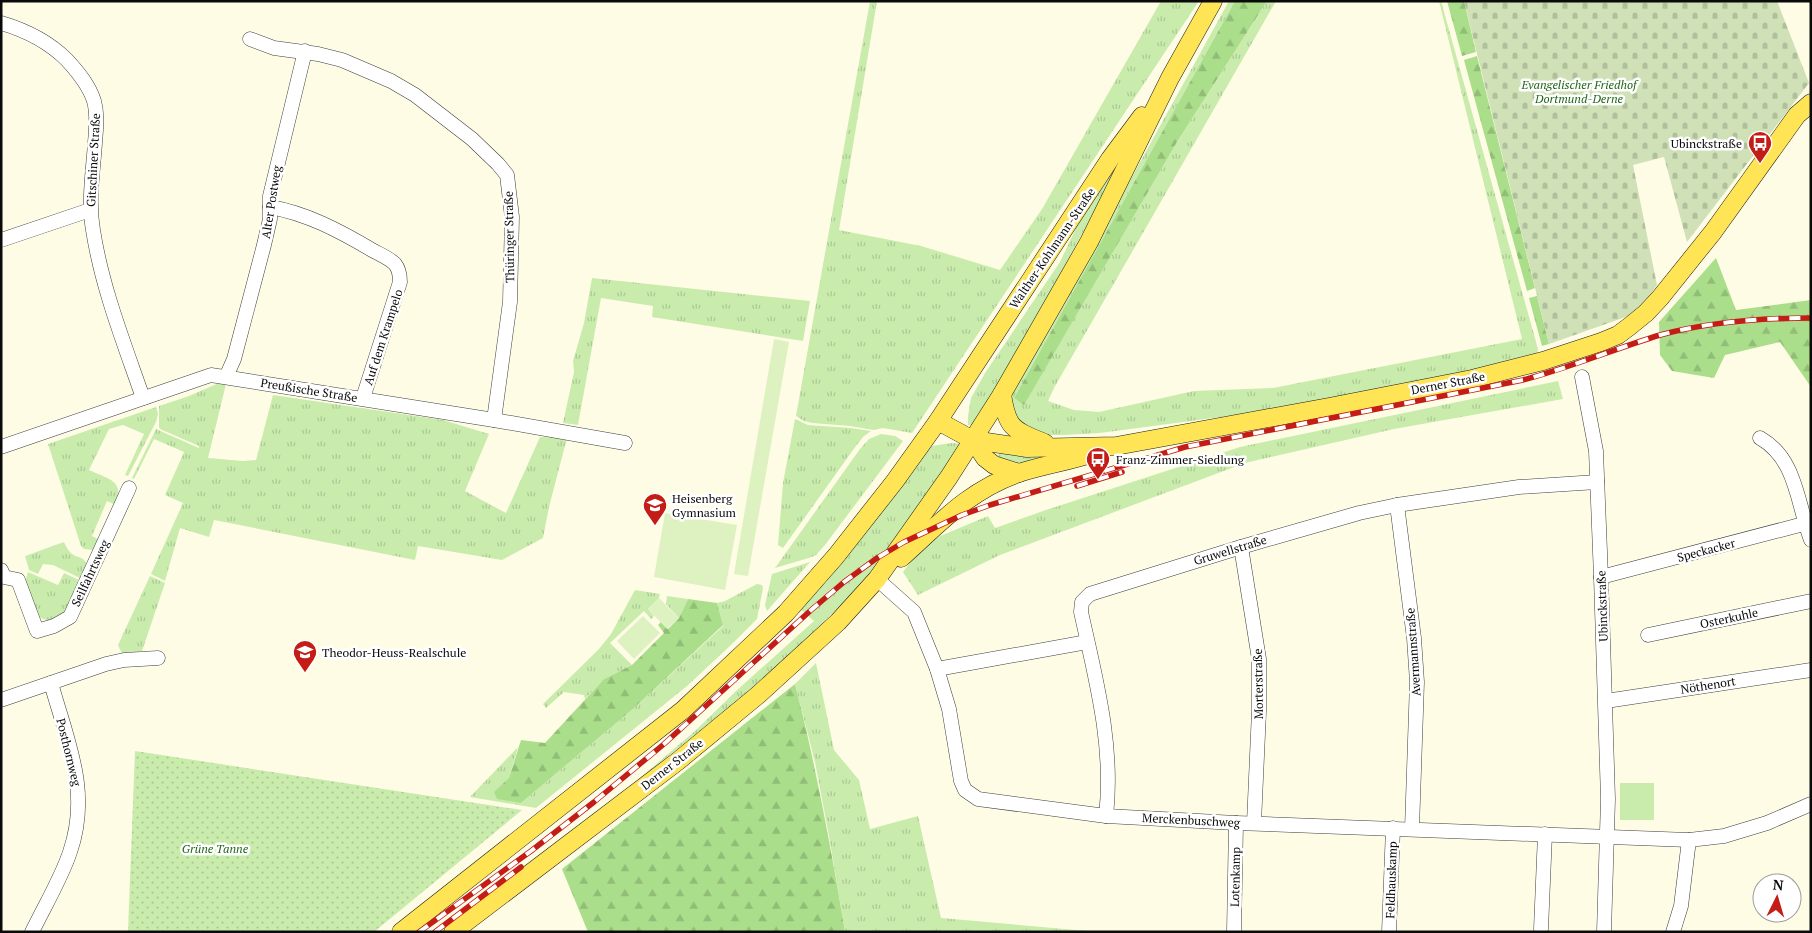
<svg xmlns="http://www.w3.org/2000/svg" width="1812" height="933" viewBox="0 0 1812 933" font-family="'PT Serif',serif">
  <style>
    .grass { fill: url(#grass-tufts) }
    .forest { fill: url(#forest-firs) }
    .cemetery { fill: url(#cemetery-stones) }
    .park { fill: #c9ecad }
    .garden { fill: url(#garden-dots) }
    .pitch { fill: #ddf2c0 }
    .lines { fill: none; stroke-linecap: round; stroke-linejoin: round }
    .minor-casing { stroke: #3d3d3d; stroke-width: 15 }
    .major-casing { stroke: #1b1b1b; stroke-width: 19 }
    .minor { stroke: #fff; stroke-width: 14 }
    .major { stroke: #ffe456; stroke-width: 18 }
    .rail-casing { stroke: #c41d17; stroke-width: 5.5 }
    .rail { stroke: #fff; stroke-width: 4; stroke-dasharray: 11; stroke-linecap: butt }
    .labels { text-anchor: middle; dominant-baseline: central; stroke-width: 5; stroke-linejoin: round; paint-order: stroke }
    .park-label { font-size: 12px; font-style: italic; fill: #206516; stroke: #fff }
    .poi-label { font-size: 12px; fill: #0a0a0a; stroke: #fff; text-anchor: start }
    .street-label { font-size: 12px; fill: #0a0a0a; stroke: #fff }
  </style>
  <defs>
    <pattern id="grass-tufts" width="24" height="20" patternUnits="userSpaceOnUse" patternTransform="scale(1.25)"><rect width="24" height="20" fill="#c9ecad"/><path d="M3 7l-1-3M5 7V3M7 7l1-3M15 17l-1-3M17 17v-4M19 17l1-3" fill="none" stroke="#abc994"/></pattern>
    <pattern id="forest-firs" width="22" height="20" patternUnits="userSpaceOnUse" patternTransform="scale(1.25)"><rect width="22" height="20" fill="#aade8b"/><path d="M5 1l3.5 6h-7zM16 11l3.5 6h-7z" fill="#91bd77"/></pattern>
    <pattern id="cemetery-stones" width="16" height="16" patternUnits="userSpaceOnUse" patternTransform="scale(1.25)"><rect width="16" height="16" fill="#d0e1b7"/><path d="M2 7V4a2 2 0 0 1 4 0v3zM10 15v-3a2 2 0 0 1 4 0v3z" fill="#b1c09c"/></pattern>
    <pattern id="garden-dots" width="8" height="8" patternUnits="userSpaceOnUse" patternTransform="scale(1.25)"><rect width="8" height="8" fill="#c9ecad"/><path d="M2 2h.1M6 6h.1" fill="none" stroke="#abc994" stroke-width="1.8" stroke-linecap="round"/></pattern>
  </defs>
  <rect width="100%" height="100%" fill="#fffce6"/>
  <g class="grass">
    <polygon points="870,1 877,1 839,230 921,246 1000,270 1042,209 1161,1 1199,1 912,433 883,428 873,430 850,426 812,423 804,421 796,416"/>
    <polygon points="1229,1 1235,1 1014,398 1024,404 1177,142 1267,1 1276,1 1054,388 1048,401 1074,410 1099,412 1194,391 1273,388 1522,339 1439,1 1441,1 1538,349 1537,354 1492,367 1273,410 1100,433 1064,435 1043,435 1021,426 1010,405 1012,394"/>
    <polygon points="1150,111 976,426 968,425 968,416 971,398 985,373 1060,262 1086,207"/>
    <polygon points="592,278 810,301 803,341 652,317 653,306 601,298 578,425 563,423 574,372 573,361 584,323"/>
    <polygon points="1558,381 1563,399 1394,429 1245,463 1000,555 918,595 903,572 926,542 988,516 995,528 1046,510 1240,447"/>
    <polygon points="219,383 226,384 208,458 243,461 256,460 273,395 443,420 489,434 465,491 506,513 540,437 567,438 549,507 543,538 502,560 418,546 415,560 214,520 209,537 180,528 165,581 151,574 183,503 165,495 184,452 154,439 134,479 132,478 156,429 199,448 199,446 160,429 159,427 159,406 189,396"/>
    <path d="M156,407l2,7 -2,8 -28,54 -3,-1 19,-41 -21,-9 -14,4 -20,41c19,9 36,10 27,35l-9,-4 -15,35 8,4 -4,7 -3,3 -9,-1 -3,-3 -33,-102z"/>
    <polygon points="795,419 808,425 851,428 871,431 863,437 853,450 783,548 778,545 783,483"/>
    <polygon points="881,434 895,436 903,441 825,545 816,555 812,557 775,568 860,449 869,439"/>
    <polygon points="952,443 964,444 884,559 864,582 773,672 626,790 696,730 736,691 814,621 800,609 828,580 931,446"/>
    <polygon points="1000,451 1059,455 1023,467 996,460"/>
    <path d="M64,542c9,21 17,10 23,22l-5,15 -29,-14 -10,-1 -5,10 -9,-4 -4,-14z"/>
    <polygon points="810,562 767,611 765,605 772,574"/>
    <polygon points="28,572 58,585 64,573 81,581 67,610 63,615 49,621 38,617 25,582"/>
    <polygon points="150,576 165,583 142,651 122,654 118,645"/>
    <polygon points="757,584 762,585 763,588 757,619 732,644 687,686 536,808 470,797 518,747 509,778 521,803 634,708 723,626 717,603 725,601"/>
    <polygon points="635,590 660,594 659,598 648,609 654,616 651,619 644,611 610,643 632,665 604,679 585,699 584,695 564,692 546,708 543,704 599,649 611,634"/>
    <polygon points="667,596 688,599 679,618 666,604"/>
    <polygon points="816,663 834,750 859,780 870,829 918,816 941,918 1099,932 845,932 829,836 815,762 795,684"/>
  </g>
  <g class="forest">
    <polygon points="1235,1 1267,1 1177,142 1024,405 1014,398"/>
    <polygon points="1447,1 1464,1 1476,52 1462,56"/>
    <polygon points="1477,56 1535,288 1527,291 1464,60"/>
    <polygon points="1716,258 1736,310 1811,300 1811,387 1780,342 1725,355 1714,378 1672,371 1660,355 1659,322"/>
    <polygon points="1537,296 1549,344 1542,346 1529,298"/>
    <polygon points="688,599 717,603 723,625 634,708 521,803 497,799 494,792 509,778 521,740 545,743 604,679 632,665 664,633 658,625 661,622 668,629 679,618"/>
    <path d="M795,684c21,82 36,164 50,248h-257l-26,-63z"/>
  </g>
  <polygon class="cemetery" points="1464,1 1777,1 1809,83 1687,242 1664,157 1633,165 1657,285 1637,313 1549,344"/>
  <rect class="park" x="1620" y="783" width="34" height="37"/>
  <polygon class="garden" points="135,751 522,810 374,932 128,932"/>
  <g class="pitch">
    <polygon points="774,339 789,342 748,576 734,574"/>
    <polygon points="665,513 737,525 725,590 654,577"/>
    <polygon points="659,598 679,618 667,629 648,609"/>
    <polygon points="643,616 660,633 634,659 617,641"/>
  </g>
  <g class="lines">
    <g class="minor-casing">
      <g id="minor">
        <path d="M1,23c24,7 48,19 66,37 11,12 22,25 27,41 4,14 2,28 1,42 -2,29 -7,58 -2,87 9,58 31,113 50,168"/>
        <polyline points="250,39 274,48 318,54 342,60 391,81 415,95 472,139 498,164 507,175 512,217 510,302 494,420"/>
        <path d="M270,207c36,6 70,24 102,43 7,4 17,8 23,14 4,5 5,12 5,18l-37,116"/>
        <polyline points="1,240 90,210"/>
        <polyline points="226,377 234,359 264,245 270,219 270,196 305,51"/>
        <polyline points="1582,377 1596,451 1601,577 1608,799 1604,932"/>
        <path d="M1760,438c37,21 37,66 51,102"/>
        <polyline points="1,447 211,375 494,420 625,443"/>
        <polyline points="1397,505 1414,638 1417,682 1412,829"/>
        <polyline points="1241,547 1259,659 1259,711 1254,823"/>
        <polyline points="1,570 4,577 18,580 37,631 54,626 70,617 129,488"/>
        <polyline points="1601,577 1811,522"/>
        <polyline points="877,579 914,612 937,669 949,709 961,781 965,790 978,799 1106,816 1236,823 1689,840 1724,836 1767,823 1811,804"/>
        <polyline points="1648,635 1811,601"/>
        <polyline points="937,669 1087,642"/>
        <polyline points="1,700 106,664 124,660 158,658"/>
        <polyline points="1606,701 1811,670"/>
        <path d="M1106,816c8,-70 -10,-136 -25,-204l1,-10 8,-8 151,-47 118,-34 38,-8 122,-18 78,-5"/>
        <polyline points="1541,929 1545,834"/>
        <path d="M32,932c13,-27 29,-53 38,-80 21,-61 -3,-111 -19,-169"/>
        <polyline points="1234,932 1236,823"/>
        <polyline points="1389,932 1393,828"/>
        <polyline points="1673,932 1681,906 1689,840"/>
      </g>
    </g>
    <g class="major-casing">
      <g id="major">
        <path d="M1002,394c5,35 11,36 43,49"/>
        <polyline points="938,421 973,440 985,458 994,465 1019,473"/>
        <polyline points="973,440 1027,448 1116,446 1329,407 1472,379 1543,361 1601,342 1618,335 1630,326 1646,313 1660,298 1713,232 1797,115 1811,103"/>
        <path d="M901,558c38,-34 68,-68 118,-85 25,-8 52,-12 78,-21"/>
        <polyline points="401,932 683,710 786,613 836,556 895,481 938,421 1110,159 1142,116"/>
        <polyline points="453,932 678,761 758,695 838,622 877,579 949,477 1002,394 1089,242 1170,78 1213,1"/>
      </g>
    </g>
    <use href="#minor" class="minor"/>
    <use href="#major" class="major"/>
    <g class="rail-casing">
      <g id="rail">
        <polyline points="1077,486 1122,472"/>
        <path d="M419,932l112,-81 63,-49 70,-58 146,-133 34,-29 33,-24 27,-16 58,-27 28,-10 195,-58 338,-67c46,-12 91,-31 137,-45 49,-13 100,-17 151,-17"/>
        <polyline points="435,932 521,867"/>
      </g>
    </g>
    <use href="#rail" class="rail"/>
  </g>
  <defs>
    <g id="bus-pin" transform="scale(1.25)"><path d="M0 17L-7.5 6A9.5 9.5 0 1 1 7.5 6Z" fill="#c41d17" stroke="#fff"/><path d="M-5-6H5V4H4V6H2V4H-2V6H-4V4H-5ZM-3.5-4V0h7V-4ZM-3.5 1.2v1.5H-2V1.2ZM2 1.2v1.5H3.5V1.2Z" fill="#fff"/></g>
    <g id="school-pin" transform="scale(1.25)"><path d="M0 17L-7.5 6A9.5 9.5 0 1 1 7.5 6Z" fill="#c41d17" stroke="#fff"/><path d="M0-5L7-2L0 1L-7-2ZM-4 1L0 2.5L4 1V4Q0 6-4 4Z" fill="#fff"/></g>
  </defs>
  <g fill-rule="evenodd">
    <use href="#bus-pin" x="1760" y="143"/>
    <use href="#bus-pin" x="1098" y="459"/>
    <use href="#school-pin" x="655" y="505"/>
    <use href="#school-pin" x="305" y="652"/>
  </g>
  <g class="labels">
    <g class="park-label">
      <text x="1579" y="84">Evangelischer Friedhof<tspan x="1579" dy="14">Dortmund-Derne</tspan></text>
      <text x="215" y="848">Grüne Tanne</text>
    </g>
    <g class="poi-label">
      <text x="1742" y="143" text-anchor="end">Ubinckstraße</text>
      <text x="1116" y="459">Franz-Zimmer-Siedlung</text>
      <text x="672" y="498">Heisenberg<tspan x="672" dy="14">Gymnasium</tspan></text>
      <text x="322" y="652">Theodor-Heuss-Realschule</text>
    </g>
    <g class="street-label">
      <text transform="translate(93 160) rotate(-87)">Gitschiner Straße</text>
      <text transform="translate(271 202) rotate(-81)">Alter Postweg</text>
      <text transform="translate(509 237) rotate(-91)">Thüringer Straße</text>
      <text transform="translate(1052 248) rotate(-56)">Walther-Kohlmann-Straße</text>
      <text transform="translate(383 337) rotate(-72)">Auf dem Krampelo</text>
      <text transform="translate(1448 383) rotate(-11)">Derner Straße</text>
      <text transform="translate(309 390) rotate(9)">Preußische Straße</text>
      <text transform="translate(1230 550) rotate(-17)">Gruwellstraße</text>
      <text transform="translate(1706 550) rotate(-15)">Speckacker</text>
      <text transform="translate(90 573) rotate(-65)">Seilfahrtsweg</text>
      <text transform="translate(1602 606) rotate(-92)">Ubinckstraße</text>
      <text transform="translate(1729 618) rotate(-12)">Osterkuhle</text>
      <text transform="translate(1413 652) rotate(-94)">Avermannstraße</text>
      <text transform="translate(1258 684) rotate(-91)">Morterstraße</text>
      <text transform="translate(1708 685) rotate(-9)">Nöthenort</text>
      <text transform="translate(69 752) rotate(76)">Posthornweg</text>
      <text transform="translate(672 764) rotate(-38)">Derner Straße</text>
      <text transform="translate(1191 820) rotate(3)">Merckenbuschweg</text>
      <text transform="translate(1235 877) rotate(-89)">Lotenkamp</text>
      <text transform="translate(1391 880) rotate(-88)">Feldhauskamp</text>
    </g>
  </g>
  <rect width="1812" height="933" fill="none" stroke="#0a0a0a" stroke-width="5"/>
  <g transform="translate(1777 898) rotate(5)"><circle r="24" fill="#ffffff" stroke="#9d9d9d"/>
  <path d="M0-4L9 19L0 12L-9 19Z" fill="#c41d17"/>
  <text y="-8" font-size="14" font-weight="bold" text-anchor="middle" fill="#0a0a0a">N</text>
  </g>
</svg>
